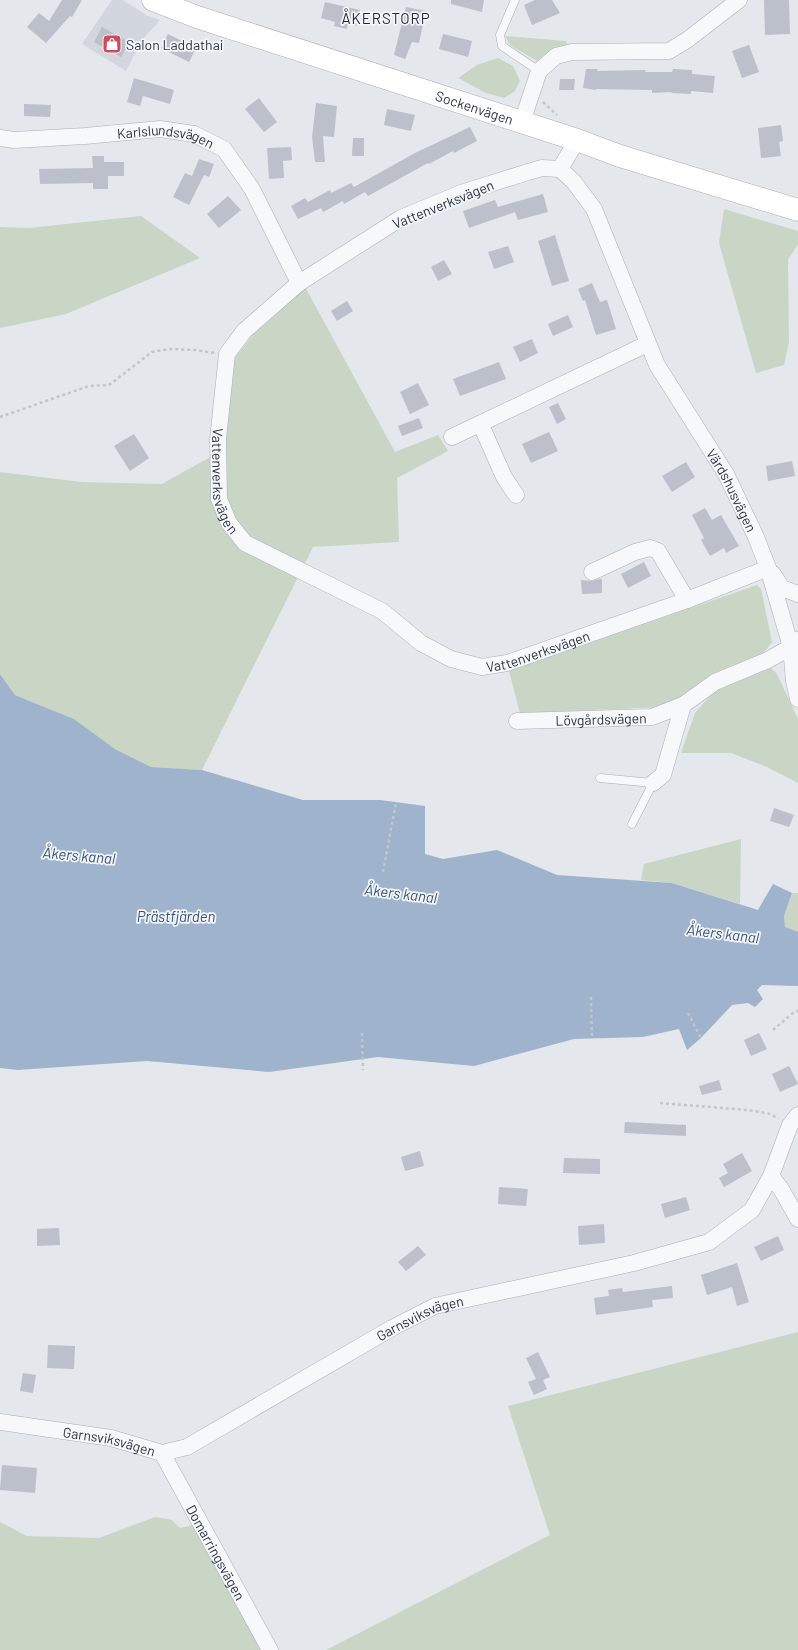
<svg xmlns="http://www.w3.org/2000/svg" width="798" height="1650" viewBox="0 0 798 1650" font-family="Barlow,sans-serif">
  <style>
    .built { fill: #d2d6de }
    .green { fill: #c9d6c5 }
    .water { fill: #9fb4cc }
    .building { fill: #bbc0ca }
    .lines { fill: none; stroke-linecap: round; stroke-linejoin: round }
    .lane-casing { stroke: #a9aeb7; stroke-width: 9 }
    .street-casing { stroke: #a9aeb7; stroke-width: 17 }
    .secondary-casing { stroke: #a9aeb7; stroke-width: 23 }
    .path { stroke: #c2c5cb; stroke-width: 2.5; stroke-dasharray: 3 3; stroke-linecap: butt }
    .lane { stroke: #f7f8fa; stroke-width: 8 }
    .street { stroke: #f7f8fa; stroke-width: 16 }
    .secondary { stroke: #fff; stroke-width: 22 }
    .labels { text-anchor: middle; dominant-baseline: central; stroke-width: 3.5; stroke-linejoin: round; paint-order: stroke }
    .poi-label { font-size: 14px; fill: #2b3445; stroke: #f4f6f9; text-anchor: start }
    .street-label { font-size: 14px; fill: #2b3445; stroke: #f4f6f9 }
    .neighbourhood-label { font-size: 15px; letter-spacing: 1px; fill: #1d2536; stroke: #f4f6f9 }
    .water-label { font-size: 15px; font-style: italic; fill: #34527a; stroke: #f4f6f9 }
  </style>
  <rect width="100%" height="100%" fill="#e4e7ec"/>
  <polygon class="built" points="112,0 123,0 148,16 160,20 142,40 126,71 82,44"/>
  <g class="green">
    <polygon points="505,36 566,41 568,45 556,47 542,64 510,45"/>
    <polygon points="498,58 513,66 520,81 515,91 504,98 486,93 458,78 477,65"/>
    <polygon points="724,209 798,231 798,245 788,259 789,342 784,365 756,373 719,243"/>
    <polygon points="141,216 200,258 66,314 0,328 0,227 29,228"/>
    <polygon points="304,285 395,452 438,435 448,451 397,478 399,542 313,547 202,770 151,767 115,749 74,719 15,695 0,674 0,472 82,482 162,484 219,452 231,363 262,323"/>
    <polygon points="757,585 761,589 772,642 762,655 665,707 520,713 509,671"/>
    <polygon points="769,666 777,674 798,719 798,783 767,767 731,753 681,753 695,713 717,688"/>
    <polygon points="741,839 740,904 672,883 641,880 644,864"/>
    <polygon points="792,893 798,893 798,932 785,928 784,916"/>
    <polygon points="798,1332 798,1650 326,1650 550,1535 508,1406"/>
    <polygon points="155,1517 172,1520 180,1528 193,1525 265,1650 0,1650 0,1522 27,1536 99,1538"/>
  </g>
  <polygon class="water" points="0,674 15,695 74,719 115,749 151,767 202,770 303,800 380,800 425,806 425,854 443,859 497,850 557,875 672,883 758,910 773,884 792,893 784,916 785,927 798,932 798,986 762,985 757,990 763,999 755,1007 748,1003 732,1005 701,1038 687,1050 679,1029 643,1037 574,1039 474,1066 378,1057 269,1072 147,1061 18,1070 0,1068"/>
  <g class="building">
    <polygon points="62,0 82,0 72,17 70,16 46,43 27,27 39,13 49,21"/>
    <polygon points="451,0 484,0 482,12 451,4"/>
    <polygon points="535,0 552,0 560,13 532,25 524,5"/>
    <polygon points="764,0 789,0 790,34 765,35"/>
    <polygon points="325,2 360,10 356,26 348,24 347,29 334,26 335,22 321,18"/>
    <polygon points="406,7 426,11 419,43 412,42 405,59 394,55"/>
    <polygon points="102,27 129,42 121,57 94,42"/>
    <polygon points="168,34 196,48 189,62 161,48"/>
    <polygon points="443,34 472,41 468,57 439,49"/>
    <polygon points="749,45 759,72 742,78 732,51"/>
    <polygon points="586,69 598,69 597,71 646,70 645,72 672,72 673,69 692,70 692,74 715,76 713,93 691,91 691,94 671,93 672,92 652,93 652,90 596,89 596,90 583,88"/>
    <polygon points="134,78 174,90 170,104 143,96 140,106 127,102"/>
    <polygon points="560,79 575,79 574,90 559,90"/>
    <polygon points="259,98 277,122 264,132 245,109"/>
    <polygon points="316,103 337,106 334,137 323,136 325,162 315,162 312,137"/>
    <polygon points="24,104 51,105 50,117 24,116"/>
    <polygon points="387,109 415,115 411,131 384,125"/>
    <polygon points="781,125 783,141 779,142 781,156 761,158 758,128"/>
    <polygon points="470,127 477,141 454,153 453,151 429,164 428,163 368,196 365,192 344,204 343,201 323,212 321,208 298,219 291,206 305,198 308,202 330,190 331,193 351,183 354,187 415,153"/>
    <polygon points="353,138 364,138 364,156 352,156"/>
    <polygon points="291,147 292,160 283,161 284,178 269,179 267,148"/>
    <polygon points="92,156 104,156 104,162 124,162 124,176 108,176 108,189 93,189 93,183 40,184 39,169 93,168"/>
    <polygon points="199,159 214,164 209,177 204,175 189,205 173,197 185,173 192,176"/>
    <polygon points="543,194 548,212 518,220 515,212 469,228 463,211 495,200 498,207"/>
    <polygon points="228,196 241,210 219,228 207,214"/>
    <polygon points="555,235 569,281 552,286 538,241"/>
    <polygon points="508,246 514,262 494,269 488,252"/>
    <polygon points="444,260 452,274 438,281 431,267"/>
    <polygon points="592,283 600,302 607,300 616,329 596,335 585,300 583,301 578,289"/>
    <polygon points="347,301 353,311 337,321 331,311"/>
    <polygon points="568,315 573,327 553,336 548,324"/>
    <polygon points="532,339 538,353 520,362 513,347"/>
    <polygon points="499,362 506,379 460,396 453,379"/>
    <polygon points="418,383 429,405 410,414 400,392"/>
    <polygon points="558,403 566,419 557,424 549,407"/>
    <polygon points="419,418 423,428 402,436 398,426"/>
    <polygon points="549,432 558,451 531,463 522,444"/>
    <polygon points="134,434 149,458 130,471 114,446"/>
    <polygon points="792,461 795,476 768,481 766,466"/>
    <polygon points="686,462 695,477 672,492 662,476"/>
    <polygon points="705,508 712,520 721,515 739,546 726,553 724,548 710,556 701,540 704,538 692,515"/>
    <polygon points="644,562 651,576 628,588 621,574"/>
    <polygon points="599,579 602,579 602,593 582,594 581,580 592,581"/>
    <polygon points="774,808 794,815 789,827 770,821"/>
    <polygon points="759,1033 767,1049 751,1056 744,1040"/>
    <polygon points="789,1066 798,1084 780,1092 772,1074"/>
    <polygon points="719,1080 722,1090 702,1095 699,1086"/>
    <polygon points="625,1122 686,1125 686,1136 624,1133"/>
    <polygon points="420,1151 424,1166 405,1171 401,1157"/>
    <polygon points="742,1153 752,1171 724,1187 719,1178 728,1173 723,1164"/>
    <polygon points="564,1158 600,1159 600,1174 563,1173"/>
    <polygon points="499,1187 528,1189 526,1206 498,1204"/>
    <polygon points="686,1197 690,1210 665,1218 661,1204"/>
    <polygon points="604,1224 605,1243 579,1245 578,1226"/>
    <polygon points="59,1228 60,1245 37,1246 37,1229"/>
    <polygon points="778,1236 784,1250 761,1261 754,1247"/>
    <polygon points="418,1246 426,1255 406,1271 398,1262"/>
    <polygon points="737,1263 749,1302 737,1306 732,1287 707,1295 701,1275"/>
    <polygon points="672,1286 673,1298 652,1300 653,1307 596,1315 594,1298 609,1296 608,1290 622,1288 623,1292"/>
    <polygon points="48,1345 75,1346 74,1369 47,1368"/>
    <polygon points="538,1352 550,1377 543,1380 547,1389 534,1395 528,1382 536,1379 526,1358"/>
    <polygon points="23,1373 36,1375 33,1393 20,1391"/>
    <polygon points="2,1465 37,1468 35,1493 0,1490"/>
  </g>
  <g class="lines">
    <g class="lane-casing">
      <g id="lane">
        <polyline points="515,0 500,35 502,46 539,71"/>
        <polyline points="600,778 653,783 632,824"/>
      </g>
    </g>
    <g class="street-casing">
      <g id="street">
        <polyline points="522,122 539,71 556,56 572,52 669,51 687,40 739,0"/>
        <path id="s1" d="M0,138l14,2 71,-4 75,-7 34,5 30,15 28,40 47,94"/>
        <path id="s2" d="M560,169l-18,-1 -14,4 -67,21 -60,25 -102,65 -55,48 -17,23 -9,85 1,60 10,24 16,20 137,68 39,32 30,16 31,8 25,-4 180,-63 81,-32"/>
        <path id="s3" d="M560,169l14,13 20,27 63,156 69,109 30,63 12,31 23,79 -23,13 -53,22 -32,23 -20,70 -10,8"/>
        <polyline points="560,169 577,140"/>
        <polyline points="481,425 504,477 516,495"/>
        <polyline points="452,437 647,344"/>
        <polyline points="592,572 635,552 650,548 658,551 687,600"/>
        <polyline points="773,574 782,588 798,594"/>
        <polyline points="797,640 791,647 794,681 798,699"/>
        <path id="s4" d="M517,721l135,-4 31,-12"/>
        <polyline points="771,1176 781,1189 798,1219"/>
        <path id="s5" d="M0,1422l111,16 51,15 25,-6 205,-119 43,-22 199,-43 75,-21 43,-32 19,-34 19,-51 8,-10"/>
        <path id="s6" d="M162,1453l108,197"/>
      </g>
    </g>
    <g class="secondary-casing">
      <g id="secondary">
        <path id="s7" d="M153,0l44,17 380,123 43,16 178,54"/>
      </g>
    </g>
    <g class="path">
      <polyline points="543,102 557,115"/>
      <polyline points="0,417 89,386 109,385 152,352 169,349 195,350 215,353"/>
      <polyline points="383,872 396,802"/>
      <polyline points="591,997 592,1039"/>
      <polyline points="688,1013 701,1038"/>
      <polyline points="773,1030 794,1012 798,1011"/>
      <polyline points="362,1033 363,1070"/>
      <polyline points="660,1103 748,1110 771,1114 778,1119"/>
    </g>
    <use href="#lane" class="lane"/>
    <use href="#street" class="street"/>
    <use href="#secondary" class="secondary"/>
  </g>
  <defs>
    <g id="shop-square" transform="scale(1)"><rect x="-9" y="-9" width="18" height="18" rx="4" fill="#d1495b" stroke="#f4f6f9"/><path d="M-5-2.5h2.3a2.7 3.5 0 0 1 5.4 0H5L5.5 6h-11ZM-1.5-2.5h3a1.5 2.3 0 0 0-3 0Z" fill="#fff"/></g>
  </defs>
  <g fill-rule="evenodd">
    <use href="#shop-square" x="112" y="44"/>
  </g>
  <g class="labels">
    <g class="poi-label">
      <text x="126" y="44">Salon Laddathai</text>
    </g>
    <g class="street-label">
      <text stroke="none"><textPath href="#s7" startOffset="339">Sockenvägen</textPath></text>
      <text stroke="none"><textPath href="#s1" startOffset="167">Karlslundsvägen</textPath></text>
      <text transform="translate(443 204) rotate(-22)">Vattenverksvägen</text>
      <text stroke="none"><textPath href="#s2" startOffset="519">Vattenverksvägen</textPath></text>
      <text stroke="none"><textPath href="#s3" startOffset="367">Värdshusvägen</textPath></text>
      <text stroke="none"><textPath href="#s2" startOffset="915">Vattenverksvägen</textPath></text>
      <text stroke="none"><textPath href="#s4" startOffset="84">Lövgårdsvägen</textPath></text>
      <text stroke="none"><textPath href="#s5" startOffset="458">Garnsviksvägen</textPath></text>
      <text stroke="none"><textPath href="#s5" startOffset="111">Garnsviksvägen</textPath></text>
      <text stroke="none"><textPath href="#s6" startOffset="113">Domarringsvägen</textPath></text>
    </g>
    <g class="neighbourhood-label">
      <text x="386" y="18">ÅKERSTORP</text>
    </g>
    <g class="water-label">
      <text transform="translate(79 855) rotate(5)">Åkers kanal</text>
      <text transform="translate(401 893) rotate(7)">Åkers kanal</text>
      <text x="176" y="916">Prästfjärden</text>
      <text transform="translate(723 933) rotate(7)">Åkers kanal</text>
    </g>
  </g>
</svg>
